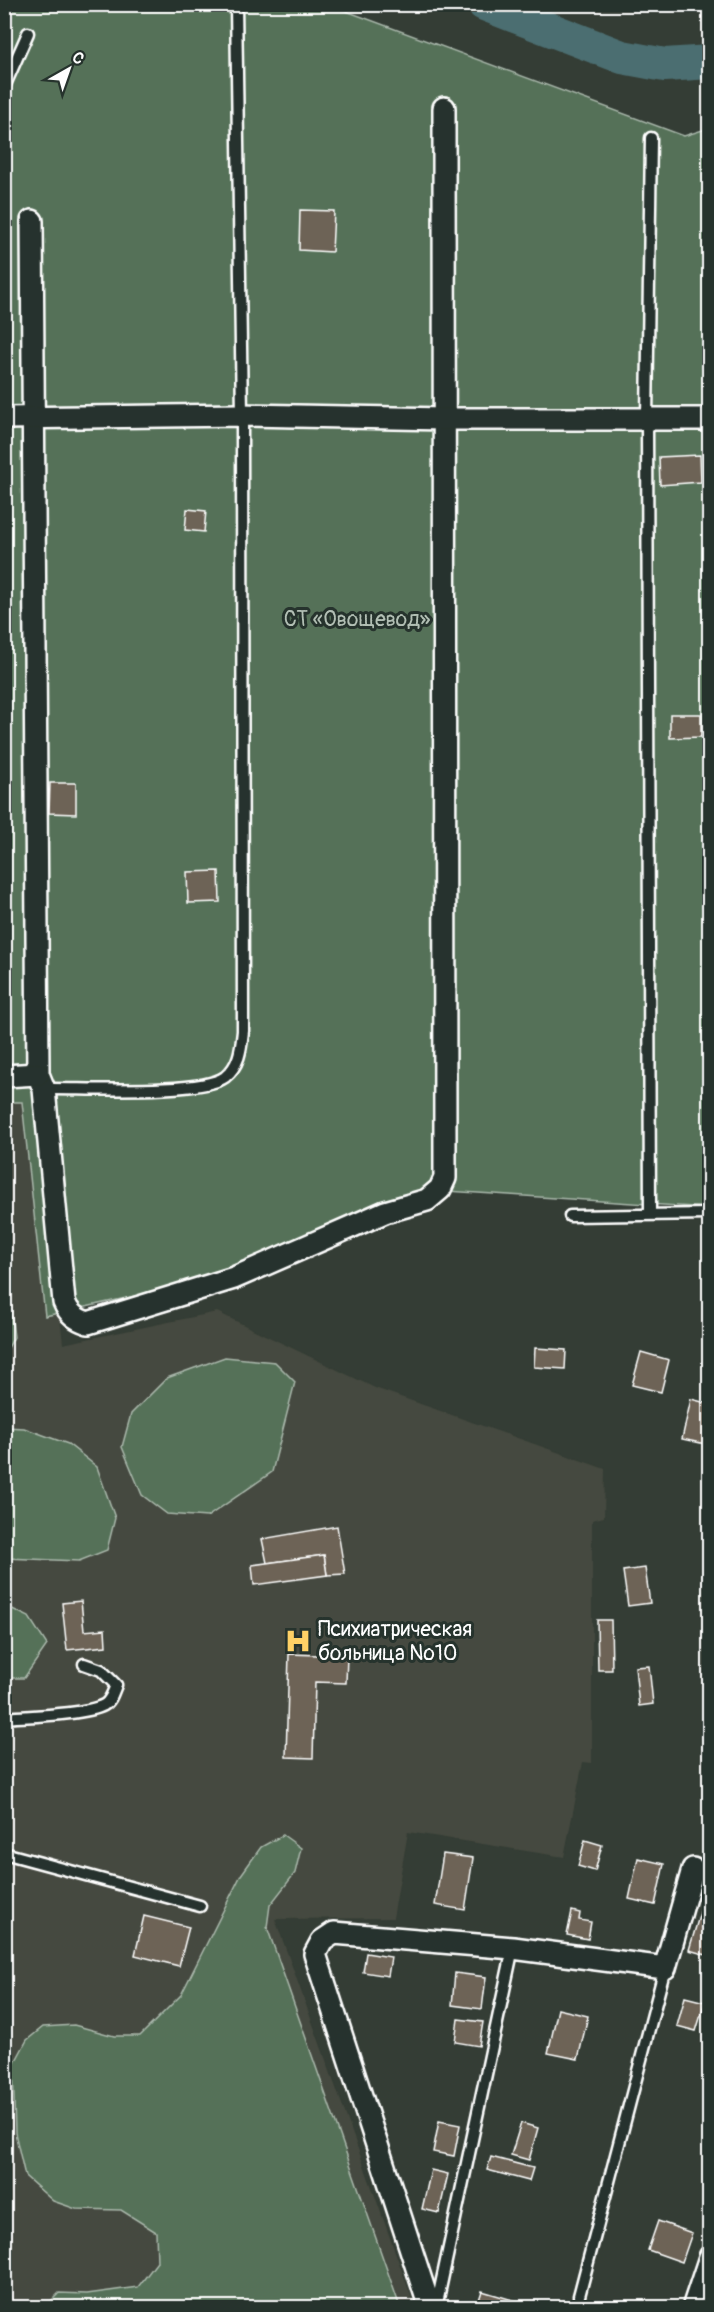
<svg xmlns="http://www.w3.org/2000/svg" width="714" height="2312" viewBox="0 0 714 2312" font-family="Pangolin,sans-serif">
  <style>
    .built { fill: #45493f }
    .green { fill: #557158; stroke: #aab8ac; stroke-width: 1.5 }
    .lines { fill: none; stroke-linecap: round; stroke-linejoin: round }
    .river { stroke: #4b6e71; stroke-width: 34 }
    .building { fill: #6d6456; stroke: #fff; stroke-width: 1.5 }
    .service-casing { stroke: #fff; stroke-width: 15 }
    .minor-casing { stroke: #fff; stroke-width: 26 }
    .service { stroke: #26332d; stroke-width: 10 }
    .minor { stroke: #26332d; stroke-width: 21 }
    .labels { text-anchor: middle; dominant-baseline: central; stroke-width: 6; stroke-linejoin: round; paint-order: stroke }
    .park-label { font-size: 21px; fill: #b2bfb4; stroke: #26332d }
    .poi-label { font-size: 21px; fill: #fff; stroke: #26332d; text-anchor: start }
  </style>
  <rect width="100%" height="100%" fill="#343d35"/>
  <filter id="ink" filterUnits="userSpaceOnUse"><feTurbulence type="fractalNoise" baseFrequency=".0167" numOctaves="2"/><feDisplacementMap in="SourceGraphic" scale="12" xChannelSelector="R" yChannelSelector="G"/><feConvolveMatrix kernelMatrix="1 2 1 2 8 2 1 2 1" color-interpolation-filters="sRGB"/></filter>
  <g filter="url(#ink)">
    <polygon class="built" points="4,1080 36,1094 63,1344 217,1312 375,1388 605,1469 604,1517 592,1520 592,1763 583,1762 564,1857 408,1832 393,1918 275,1919 415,2307 5,2308"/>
    <g class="green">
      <polygon points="4,5 330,5 684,136 709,128 709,1208 431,1190 207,1280 45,1316 22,1102 4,1102"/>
      <polygon points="5,1299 10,1304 14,1337 5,1353"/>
      <polygon points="225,1357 275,1362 295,1382 272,1472 207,1517 167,1514 142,1495 122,1447 131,1414 167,1378"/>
      <polygon points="5,1427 24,1428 68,1444 97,1467 115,1518 107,1550 79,1561 5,1558"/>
      <polygon points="4,1605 29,1617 47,1645 24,1678 5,1678"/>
      <polygon points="283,1835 301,1848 295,1873 270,1905 267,1927 400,2307 45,2307 59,2293 87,2294 138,2287 157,2262 156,2232 121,2210 76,2209 53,2201 25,2176 15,2133 13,2066 27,2040 43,2027 74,2025 114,2036 140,2036 181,1995 241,1875 261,1847"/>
    </g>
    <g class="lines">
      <polyline class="river" points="484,4 622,57 665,65 710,62"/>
    </g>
    <g class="building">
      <polygon points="300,210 334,211 332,252 299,250"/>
      <polygon points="700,455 701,482 660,485 659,457"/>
      <polygon points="187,509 206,511 204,532 185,530"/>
      <polygon points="670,714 701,714 701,737 670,738"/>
      <polygon points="50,783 76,783 76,814 49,813"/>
      <polygon points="219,871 220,902 188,903 187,872"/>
      <polygon points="535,1348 566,1350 565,1369 534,1367"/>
      <polygon points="641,1352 669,1360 661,1392 632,1385"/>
      <polygon points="691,1399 710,1404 706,1426 710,1427 710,1445 682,1439"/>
      <polygon points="337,1526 345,1574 327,1575 324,1555 267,1563 262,1539"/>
      <polygon points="324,1555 327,1575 254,1585 252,1565"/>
      <polygon points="645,1568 650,1603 628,1606 623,1571"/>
      <polygon points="81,1601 84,1631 105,1629 106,1646 67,1650 62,1603"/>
      <polygon points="597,1620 611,1620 612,1670 598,1670"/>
      <polygon points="289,1654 347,1656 346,1683 315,1682 313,1758 286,1757"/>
      <polygon points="649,1666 653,1704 639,1706 635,1667"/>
      <polygon points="585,1840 602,1845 595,1871 578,1866"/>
      <polygon points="443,1854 473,1858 465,1910 435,1905"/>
      <polygon points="638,1858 664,1864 655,1905 629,1899"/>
      <polygon points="710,1879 710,1956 689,1950"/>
      <polygon points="572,1911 580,1913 579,1920 591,1922 588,1939 567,1935"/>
      <polygon points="144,1916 189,1927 179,1966 135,1955"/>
      <polygon points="366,1953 391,1957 388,1976 363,1972"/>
      <polygon points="455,1973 486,1977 482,2009 452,2005"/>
      <polygon points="685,1997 705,2002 696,2031 677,2026"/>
      <polygon points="558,2009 588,2016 578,2059 548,2053"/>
      <polygon points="458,2019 483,2022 479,2046 455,2042"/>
      <polygon points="439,2121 460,2125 454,2156 433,2152"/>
      <polygon points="521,2123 538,2128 529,2160 511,2155"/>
      <polygon points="491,2157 533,2168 529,2181 487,2170"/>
      <polygon points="431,2170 448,2174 439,2213 422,2209"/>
      <polygon points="658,2221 692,2233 682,2262 648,2250"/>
      <polygon points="482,2291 540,2308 481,2308 477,2306"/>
    </g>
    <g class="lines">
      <g class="service-casing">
        <g id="service">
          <polyline points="4,87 28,33"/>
          <path d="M44,1089c36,-1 157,6 181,-12 15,-12 16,-29 18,-46l-1,-616 -6,-411"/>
          <polyline points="650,1213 647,419 651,138"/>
          <polyline points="570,1216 710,1214"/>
          <path d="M4,1718c24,-2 81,-3 100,-13 7,-4 9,-13 12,-20l-15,-15 -17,-6"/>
          <polyline points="4,1853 200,1906"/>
          <polyline points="579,2296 665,1968"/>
          <polyline points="436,2308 513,1948"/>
        </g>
      </g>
      <g class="minor-casing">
        <g id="minor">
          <path d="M32,221l6,853 6,15 20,213c5,12 12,17 24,21l146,-45 151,-66 42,-12 13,-11 5,-11 -1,-1070"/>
          <polyline points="4,418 242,415 444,419 710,419"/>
          <polyline points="4,1076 38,1074"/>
          <polyline points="430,2308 315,1954 322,1941 334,1933 513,1948 665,1968 693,1869"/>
          <polyline points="693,2308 710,2257"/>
        </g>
      </g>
      <use href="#service" class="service"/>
      <use href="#minor" class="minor"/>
    </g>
  </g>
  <defs>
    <g id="hospital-bare" transform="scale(2.07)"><path d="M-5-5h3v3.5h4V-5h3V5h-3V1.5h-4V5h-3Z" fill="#ffd166" stroke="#26332d" stroke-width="2.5" paint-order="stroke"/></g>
  </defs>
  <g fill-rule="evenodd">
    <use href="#hospital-bare" x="298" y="1641"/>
  </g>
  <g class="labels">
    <g class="park-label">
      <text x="357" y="619">СТ «Овощевод»</text>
    </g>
    <g class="poi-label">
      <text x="318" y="1629">Психиатрическая<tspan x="318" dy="24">больница №10</tspan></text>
    </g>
  </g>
  <rect width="714" height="2312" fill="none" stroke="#26332d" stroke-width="24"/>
  <rect x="12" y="12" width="690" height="2288" fill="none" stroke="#fff" stroke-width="2" filter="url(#ink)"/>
  <g transform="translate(69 69) rotate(40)" stroke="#26332d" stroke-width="4.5" paint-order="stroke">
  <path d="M0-4.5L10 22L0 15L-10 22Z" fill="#ffffff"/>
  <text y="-9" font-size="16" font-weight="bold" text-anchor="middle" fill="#ffffff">С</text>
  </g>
</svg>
